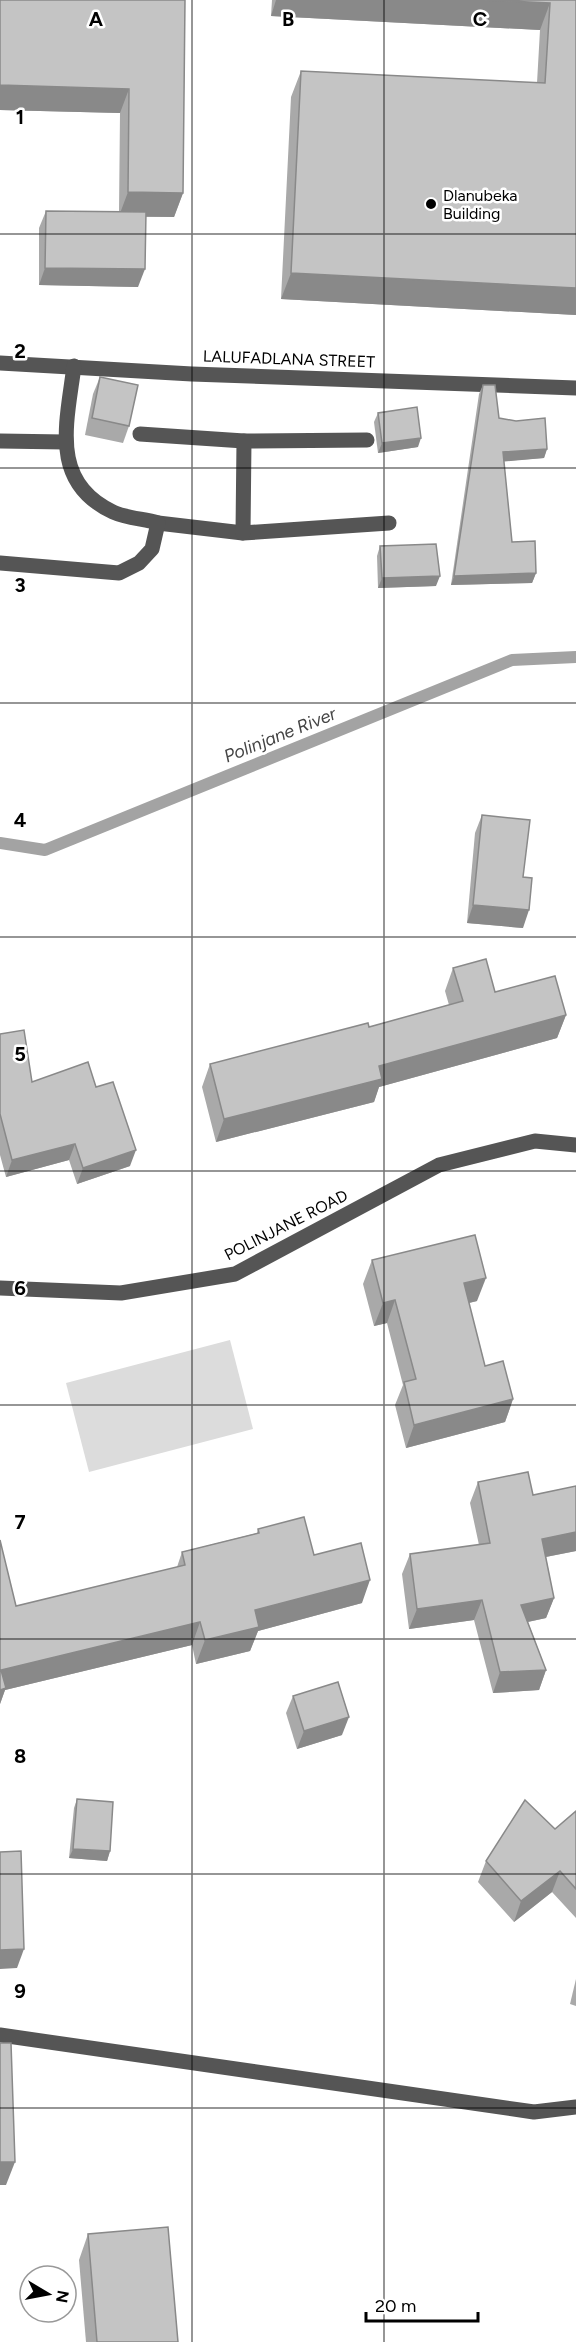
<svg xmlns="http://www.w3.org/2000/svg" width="576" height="2342" viewBox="0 0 576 2342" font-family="Figtree,sans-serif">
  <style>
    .green { fill: #dcdcdc }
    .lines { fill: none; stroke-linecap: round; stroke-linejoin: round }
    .stream { stroke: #a3a3a3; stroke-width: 12 }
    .minor { stroke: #555; stroke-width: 15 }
    .wall { fill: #a9a9a9 }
    .shaded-wall { fill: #898989 }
    .building { fill: #c4c4c4; stroke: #898989; stroke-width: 1.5 }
    .grid { fill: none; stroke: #000; stroke-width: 1.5; stroke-opacity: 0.55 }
    .poi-dot { fill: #000; stroke: #fff; stroke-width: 2 }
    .labels { text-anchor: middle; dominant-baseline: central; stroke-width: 5; stroke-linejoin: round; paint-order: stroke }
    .poi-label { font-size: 16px; fill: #000; stroke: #fff; text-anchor: start }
    .street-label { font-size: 16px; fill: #000; stroke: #fff }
    .water-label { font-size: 18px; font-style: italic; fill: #444; stroke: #fff }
    .grid-label { font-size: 20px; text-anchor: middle; font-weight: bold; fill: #000; stroke: #fff; stroke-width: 5; stroke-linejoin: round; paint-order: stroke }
  </style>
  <rect width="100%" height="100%" fill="#fff"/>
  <polygon class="green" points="230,1340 253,1429 89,1472 66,1383"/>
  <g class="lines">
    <polyline class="stream" points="0,843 45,850 512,660 576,657"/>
    <g class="minor">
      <polyline points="0,363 192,374 576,388"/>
      <polyline points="140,434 244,441 367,440"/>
      <polyline points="0,441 65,442"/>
      <polyline points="158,523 243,533 389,523"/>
      <polyline points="243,533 244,441"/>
      <path d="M0,563l119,10 20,-10 13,-14 6,-26c-14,-4 -32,-5 -45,-11 -64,-30 -46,-90 -39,-146"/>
      <polyline points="0,1288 121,1293 235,1274 439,1165 535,1141 576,1145"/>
      <polyline points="0,2035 534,2112 576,2107"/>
    </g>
  </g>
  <g class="wall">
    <polygon points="0,0 185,0 183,193 174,217 146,217 138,287 39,285 39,228 46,211 119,212 120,113 0,110"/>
    <polygon points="272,0 576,0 576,315 281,299 291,97 301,71 537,83 540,30 271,16"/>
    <polygon points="100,377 129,426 123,443 85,435 93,394"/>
    <polygon points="483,385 499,418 547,449 544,458 504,461 512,542 536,573 532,583 451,585 479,394"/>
    <polygon points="378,413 418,447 378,453 374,422"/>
    <polygon points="380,546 436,586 378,588 377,556"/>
    <polygon points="482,815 523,877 523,928 467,923 475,833"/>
    <polygon points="453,968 495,992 566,1015 557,1038 379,1087 374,1102 216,1142 202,1087 210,1064 369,1027 449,1005 445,991"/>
    <polygon points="0,1034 32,1082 96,1087 130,1166 77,1184 69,1160 6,1177 0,1155"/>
    <polygon points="372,1260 477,1301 469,1303 485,1366 513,1399 505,1422 406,1448 395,1405 403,1385 387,1323 374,1326 363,1284"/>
    <polygon points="478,1482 533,1495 576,1486 576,1551 546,1557 554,1598 546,1618 528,1622 546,1670 539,1690 493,1693 474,1620 409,1629 402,1574 410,1554 479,1545 470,1503"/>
    <polygon points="258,1529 314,1555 362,1603 258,1631 250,1651 196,1664 192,1645 5,1690 0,1704 0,1540 16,1606 177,1567 182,1552 257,1533"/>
    <polygon points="293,1696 342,1735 297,1749 286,1713"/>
    <polygon points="77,1799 110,1851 107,1861 69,1858 74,1808"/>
    <polygon points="576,1811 576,1918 552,1892 514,1922 478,1882 486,1861 555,1829"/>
    <polygon points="576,1979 576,2006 570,2004"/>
    <polygon points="88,2234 178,2342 86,2342 79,2260"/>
  </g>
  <g class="shaded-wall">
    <polygon points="276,0 484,0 550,3 540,30 271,16"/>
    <polygon points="0,85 129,89 120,113 0,110"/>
    <polygon points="128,192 183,193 174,217 119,216"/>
    <polygon points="45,268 145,269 138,287 39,285"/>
    <polygon points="291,273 576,288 576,315 281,299"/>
    <polygon points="421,438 418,447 378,453 382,443"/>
    <polygon points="547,449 544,458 499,462 503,452"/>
    <polygon points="536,573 532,583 451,585 454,576"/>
    <polygon points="440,576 436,586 378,588 382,578"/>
    <polygon points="473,905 529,910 523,928 467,923"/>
    <polygon points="566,1015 557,1038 379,1087 374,1102 216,1142 224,1119 379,1066"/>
    <polygon points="75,1144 69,1160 6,1177 12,1160"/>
    <polygon points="136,1150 130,1166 77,1184 83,1168"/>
    <polygon points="486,1278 477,1301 456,1306 464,1283"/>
    <polygon points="395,1300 387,1323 374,1326 383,1303"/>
    <polygon points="513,1399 505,1422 406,1448 414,1425"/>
    <polygon points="576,1532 576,1551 535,1559 542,1539"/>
    <polygon points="370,1580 362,1603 258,1631 250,1651 196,1664 205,1640 255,1610"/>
    <polygon points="554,1598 546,1618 513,1625 521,1605"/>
    <polygon points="482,1600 474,1620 409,1629 417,1609"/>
    <polygon points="200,1622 192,1645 5,1690 0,1704 0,1673 1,1670"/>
    <polygon points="546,1670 539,1690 493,1693 500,1672"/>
    <polygon points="349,1717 342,1735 297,1749 304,1731"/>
    <polygon points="73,1849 110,1851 107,1861 69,1858"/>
    <polygon points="560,1871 552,1892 514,1922 521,1901"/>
    <polygon points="24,1949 17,1968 0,1969 0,1950"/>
    <polygon points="0,2162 15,2162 6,2185 0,2185"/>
  </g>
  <g class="building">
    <polygon points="0,0 185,0 183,193 128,192 129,89 0,85"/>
    <polygon points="484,0 576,0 576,288 291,273 301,71 545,83 550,3"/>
    <polygon points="46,211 146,212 145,269 45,268"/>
    <polygon points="100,377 138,385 129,426 92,418"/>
    <polygon points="483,385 495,385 499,418 516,421 545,418 547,449 503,452 512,542 535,541 536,573 454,576"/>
    <polygon points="417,407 421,438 382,443 378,413"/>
    <polygon points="436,544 440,576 382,578 380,546"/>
    <polygon points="482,815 530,820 523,877 532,878 529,910 473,905"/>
    <polygon points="486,959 495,992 555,976 566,1015 379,1066 382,1079 224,1119 210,1064 368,1023 369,1027 463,1001 453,968"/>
    <polygon points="24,1030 32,1082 88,1062 96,1087 113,1082 136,1150 83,1168 75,1144 12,1160 0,1114 0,1034"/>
    <polygon points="475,1235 486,1278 464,1283 485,1366 503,1361 513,1399 414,1425 404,1382 416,1379 395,1300 383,1303 372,1260"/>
    <polygon points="528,1472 533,1495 576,1486 576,1532 542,1539 554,1598 521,1605 546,1670 500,1672 482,1600 417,1609 410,1554 490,1543 478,1482"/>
    <polygon points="304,1517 314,1555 361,1543 370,1580 255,1610 259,1627 205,1640 200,1622 1,1670 6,1688 0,1690 0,1540 16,1606 185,1565 182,1552 259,1533 258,1529"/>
    <polygon points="338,1682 349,1717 304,1731 293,1696"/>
    <polygon points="77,1799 113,1802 110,1851 73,1849"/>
    <polygon points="525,1800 555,1829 576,1811 576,1889 560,1871 521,1901 486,1861"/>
    <polygon points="21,1851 24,1949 0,1950 0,1852"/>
    <polygon points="0,2043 11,2043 15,2162 0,2162"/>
    <polygon points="168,2227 178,2342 97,2342 88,2234"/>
  </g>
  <path class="grid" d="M192,0v2342M384,0v2342M0,234h576M0,468h576M0,703h576M0,937h576M0,1171h576M0,1405h576M0,1639h576M0,1874h576M0,2108h576"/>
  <circle class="poi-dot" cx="431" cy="204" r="6"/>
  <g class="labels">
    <g class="poi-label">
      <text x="443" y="195">Dlanubeka<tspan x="443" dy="18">Building</tspan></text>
    </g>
    <g class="street-label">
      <text transform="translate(289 359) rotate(2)">LALUFADLANA STREET</text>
      <text transform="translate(286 1225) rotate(-27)">POLINJANE ROAD</text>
    </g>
    <g class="water-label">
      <text transform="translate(280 735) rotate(-22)">Polinjane River</text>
    </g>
  </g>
  <g class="grid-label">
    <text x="96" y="26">A</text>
    <text x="288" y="26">B</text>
    <text x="480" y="26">C</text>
    <text x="20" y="124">1</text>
    <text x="20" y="358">2</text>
    <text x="20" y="592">3</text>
    <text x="20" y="827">4</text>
    <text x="20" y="1061">5</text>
    <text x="20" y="1295">6</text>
    <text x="20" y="1529">7</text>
    <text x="20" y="1763">8</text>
    <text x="20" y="1998">9</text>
  </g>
  <g transform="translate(48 2294) rotate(100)"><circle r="28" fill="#ffffff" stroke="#999999" stroke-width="1.5"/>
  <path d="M0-4.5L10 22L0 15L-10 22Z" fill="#000000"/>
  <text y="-9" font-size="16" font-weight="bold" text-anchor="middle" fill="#000000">N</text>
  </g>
  <path d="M366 2312v9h112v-9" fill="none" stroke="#000000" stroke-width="3"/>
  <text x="375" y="2312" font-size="18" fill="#000000" stroke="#ffffff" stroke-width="4.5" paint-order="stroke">20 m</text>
</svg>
